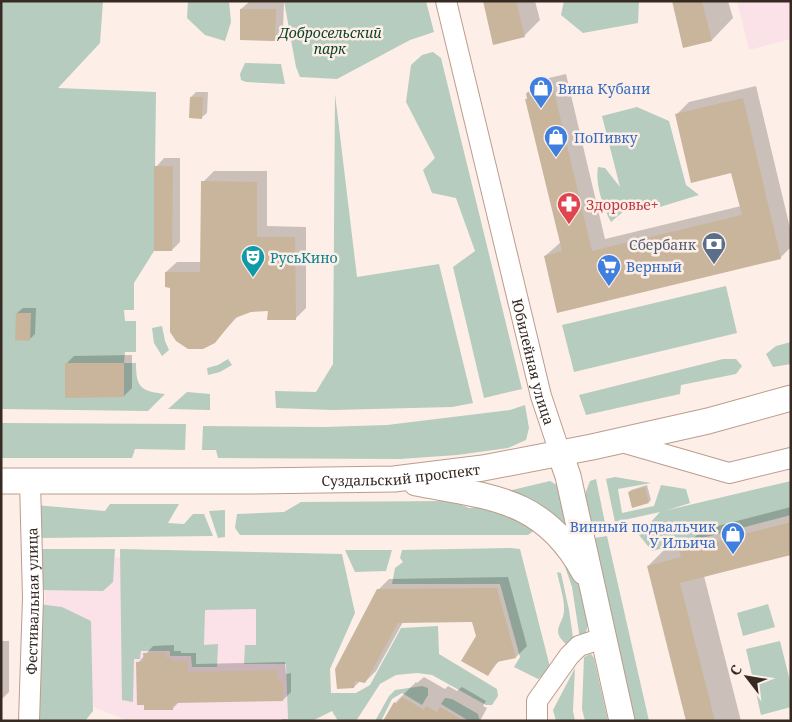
<svg xmlns="http://www.w3.org/2000/svg" width="792" height="722" viewBox="0 0 792 722" font-family="'Noto Serif',serif">
  <style>
    .education { fill: #fbe1e8 }
    .green { fill: #b5ccbe }
    .shadow { fill: #0003 }
    .building { fill: #c9b59c }
    .lines { fill: none; stroke-linecap: round; stroke-linejoin: round }
    .minor-casing { stroke: #bc9c8c; stroke-width: 22 }
    .major-casing { stroke: #bc9c8c; stroke-width: 27 }
    .minor { stroke: #fff; stroke-width: 20 }
    .major { stroke: #fff; stroke-width: 25 }
    .labels { text-anchor: middle; dominant-baseline: central; stroke-width: 5; stroke-linejoin: round; paint-order: stroke }
    .park-label { font-size: 14px; font-style: italic; fill: #0c4228; stroke: #fdefe8 }
    .shop-label { font-size: 14px; fill: #366cbe; stroke: #fdefe8; text-anchor: start }
    .health-label { font-size: 14px; fill: #be3a42; stroke: #fdefe8; text-anchor: start }
    .service-label { font-size: 14px; fill: #4e5e75; stroke: #fdefe8; text-anchor: end }
    .culture-label { font-size: 14px; fill: #0d838f; stroke: #fdefe8; text-anchor: start }
    .street-label { font-size: 14px; fill: #372a23; stroke: #fdefe8 }
  </style>
  <rect width="100%" height="100%" fill="#fdefe8"/>
  <g class="education">
    <polygon points="737,1 791,1 791,39 749,50"/>
    <polygon points="45,556 231,560 286,664 288,719 283,719 281,721 128,721 86,704 41,721 45,598"/>
  </g>
  <g class="green">
    <path d="M1,1h102l-3,42 -42,45 98,4 -2,159 -20,32v27h-10l1,11h11v31h-11l-1,11h12c0,25 5,28 29,31l-17,17 -147,-2z"/>
    <polygon points="188,1 229,1 231,22 225,41 205,35 187,18"/>
    <polygon points="284,1 426,1 434,32 410,40 337,79 300,77 296,67"/>
    <polygon points="564,1 639,1 638,23 583,33 561,15"/>
    <polygon points="433,52 441,58 522,389 484,398 453,267 475,251 456,198 432,193 423,170 435,158 406,102 411,65 422,55"/>
    <polygon points="245,63 281,64 285,84 246,82 241,80 240,74"/>
    <polygon points="335,94 357,277 439,264 473,403 452,407 333,410 276,408 275,391 316,392 333,364"/>
    <path d="M637,107l32,14 17,64 13,10 -49,15 -19,-5 -20,17c-8,-15 -16,-38 -13,-55l7,1 15,19 -18,-71z"/>
    <polygon points="726,286 737,333 574,372 562,325"/>
    <polygon points="162,326 165,341 169,350 162,356 154,343 152,328"/>
    <polygon points="791,342 791,364 773,367 766,354 776,346"/>
    <polygon points="228,359 232,365 220,372 208,375 207,368 218,365"/>
    <polygon points="723,359 736,359 742,366 736,374 681,385 680,394 586,415 579,395"/>
    <polygon points="187,392 210,394 210,410 168,409"/>
    <polygon points="525,405 529,428 526,440 508,448 457,455 400,459 218,458 216,450 202,450 203,426 324,427 387,425 510,410"/>
    <polygon points="1,423 186,424 185,450 135,449 132,458 1,458"/>
    <polygon points="615,477 651,483 618,489 622,513 654,506 661,485 686,489 690,503 668,510 791,481 791,515 652,551 639,535 660,512 615,522 606,479"/>
    <polygon points="596,479 605,523 591,525 585,494 590,481"/>
    <polygon points="550,481 557,485 570,530 495,494"/>
    <polygon points="452,501 469,508 499,506 536,529 528,535 240,535 235,528 237,514 284,512 301,502"/>
    <polygon points="110,504 179,504 168,523 184,524 193,514 204,514 213,536 37,538 35,505 105,511"/>
    <polygon points="225,510 225,537 218,538 209,511"/>
    <polygon points="607,536 649,721 633,721 594,538"/>
    <polygon points="511,548 520,549 551,671 538,679 514,667 520,657 500,584 392,584 395,568 403,562 400,558 402,550"/>
    <polygon points="40,549 115,549 113,582 103,591 39,590"/>
    <polygon points="120,549 342,554 355,613 330,669 331,693 356,693 370,685 401,628 438,626 439,654 497,689 498,696 492,705 486,705 432,675 417,673 396,675 380,684 356,721 338,721 332,711 312,721 281,721 282,719 288,719 286,664 244,664 245,645 256,645 256,609 205,610 204,645 218,644 217,667 192,667 191,656 170,656 170,651 141,651 140,659 134,659 133,702 122,700"/>
    <polygon points="345,550 392,550 386,571 355,572"/>
    <polygon points="561,555 575,572 584,601 588,623 586,633 580,639 572,587"/>
    <path d="M557,572l4,1 8,37 5,34h-8c-17,-15 -1,-20 -2,-36 0,-11 -5,-25 -7,-36z"/>
    <polygon points="38,604 62,607 91,621 93,711 85,721 35,721"/>
    <polygon points="768,604 775,627 743,636 737,613"/>
    <polygon points="780,641 791,685 791,707 761,715 746,649"/>
    <polygon points="591,654 594,658 608,721 585,721 582,709 584,657"/>
    <polygon points="575,668 573,711 575,721 556,721 553,710"/>
    <polygon points="422,686 428,688 428,695 422,705 402,693 392,699 381,721 375,721 389,696 395,690"/>
    <polygon points="445,698 452,699 478,714 480,721 469,721 441,704"/>
  </g>
  <g class="shadow">
    <polygon points="250,1 284,2 283,31 275,40 241,9"/>
    <polygon points="484,1 535,1 540,20 524,36"/>
    <polygon points="673,1 728,1 733,18 712,40"/>
    <polygon points="566,74 605,239 741,206 732,171 676,115 689,102 756,86 791,232 791,247 780,258 545,256 561,242 527,93 540,80"/>
    <polygon points="196,92 208,92 207,113 201,118 191,97"/>
    <polygon points="164,158 180,158 180,242 172,250 156,167"/>
    <polygon points="214,171 267,171 267,226 306,227 306,308 295,319 269,310 250,310 238,316 214,342 171,287 166,272 177,262 202,262 203,182"/>
    <polygon points="23,308 36,308 35,334 29,340 17,313"/>
    <polygon points="132,355 132,388 124,396 66,364 74,356"/>
    <polygon points="647,485 651,500 649,502 629,492 631,490"/>
    <polygon points="791,507 791,554 704,576 741,721 687,721 648,566 669,545 693,539 702,530"/>
    <polygon points="508,577 527,646 516,657 500,660 488,674 473,620 403,622 376,671 365,682 360,681 354,687 338,687 378,590 389,579"/>
    <polygon points="1,641 9,641 9,692 1,700"/>
    <polygon points="174,645 174,651 181,651 181,653 196,653 196,664 285,662 286,674 291,673 291,692 283,700 179,702 172,709 138,663 153,646"/>
    <polygon points="424,677 445,689 448,686 457,691 462,687 486,701 483,706 487,708 480,721 387,721 395,703 416,682 417,683"/>
  </g>
  <g class="building">
    <polygon points="483,1 516,1 525,37 493,45"/>
    <polygon points="672,1 702,1 712,41 683,48"/>
    <polygon points="240,9 276,9 275,41 240,40"/>
    <polygon points="553,87 592,251 742,215 731,173 691,183 675,114 743,98 781,259 557,313 544,256 562,251 525,99 527,99 526,93"/>
    <polygon points="190,97 203,97 202,119 189,118"/>
    <polygon points="154,166 173,166 172,251 154,251"/>
    <polygon points="201,181 257,182 257,237 295,237 296,320 267,320 268,311 251,312 235,318 215,343 203,349 188,349 176,341 170,332 170,288 165,287 165,272 200,272"/>
    <polygon points="16,313 31,313 30,341 15,340"/>
    <polygon points="65,363 124,363 124,397 65,398"/>
    <polygon points="645,487 649,503 632,508 628,492"/>
    <polygon points="791,522 791,555 680,583 715,721 686,721 647,566 681,557 679,551"/>
    <polygon points="497,588 516,658 497,662 488,676 461,661 476,636 472,622 398,623 365,683 355,681 354,688 337,689 335,669 377,589"/>
    <polygon points="143,653 166,653 166,658 173,658 173,661 188,660 188,672 278,670 278,681 283,681 283,701 173,703 173,710 144,710 144,705 137,705 136,662 144,662"/>
    <polygon points="402,697 424,710 426,706 437,712 440,707 464,721 383,721 394,702 397,704"/>
  </g>
  <g class="lines">
    <g class="minor-casing">
      <g id="minor">
        <path id="s1" d="M446,1l95,395 19,57"/>
        <polyline points="618,441 729,473 791,458"/>
        <path id="s2" d="M29,721l4,-123 -3,-117"/>
        <polyline points="537,721 537,701 569,656 579,646 603,638"/>
      </g>
    </g>
    <g class="major-casing">
      <g id="major">
        <polyline points="560,453 568,476 622,721"/>
        <path id="s3" d="M1,481h254l139,-2 89,-11 109,-21 116,-26 83,-23"/>
        <path d="M416,483c74,14 128,15 168,89"/>
      </g>
    </g>
    <use href="#minor" class="minor"/>
    <use href="#major" class="major"/>
  </g>
  <defs>
    <g id="shop-pin" transform="scale(1.25)"><path d="M0 17L-7.5 6A9.5 9.5 0 1 1 7.5 6Z" fill="#3f7fe0" stroke="#fdefe8"/><path d="M-5-2.5h2.3a2.7 3.5 0 0 1 5.4 0H5L5.5 6h-11ZM-1.5-2.5h3a1.5 2.3 0 0 0-3 0Z" fill="#fff"/></g>
    <g id="pharmacy-pin" transform="scale(1.25)"><path d="M0 17L-7.5 6A9.5 9.5 0 1 1 7.5 6Z" fill="#e0444e" stroke="#fdefe8"/><path d="M-2-6h4v4h4v4h-4v4h-4v-4h-4v-4h4Z" fill="#fff"/></g>
    <g id="bank-pin" transform="scale(1.25)"><path d="M0 17L-7.5 6A9.5 9.5 0 1 1 7.5 6Z" fill="#5c6f8a" stroke="#fdefe8"/><path d="M-6-4H6V4H-6ZM0-2.3a2.3 2.3 0 1 0 0 4.6a2.3 2.3 0 1 0 0-4.6Z" fill="#fff"/></g>
    <g id="theatre-pin" transform="scale(1.25)"><path d="M0 17L-7.5 6A9.5 9.5 0 1 1 7.5 6Z" fill="#0f9aa8" stroke="#fdefe8"/><path d="M-5-5.5Q0-4 5-5.5V0Q5 5 0 6Q-5 5-5 0ZM-3.3-2.5H-1v1.5H-3.3ZM1-2.5H3.3v1.5H1ZM-2.8 1Q0 5.5 2.8 1Z" fill="#fff"/></g>
    <g id="supermarket-pin" transform="scale(1.25)"><path d="M0 17L-7.5 6A9.5 9.5 0 1 1 7.5 6Z" fill="#3f7fe0" stroke="#fdefe8"/><path d="M-6-5.5h2.5l.6 2H6L4.5 2H-2.5L-4.4-4H-6ZM-1.5 3.2a1.3 1.3 0 1 0 .1 0ZM3 3.2a1.3 1.3 0 1 0 .1 0Z" fill="#fff"/></g>
  </defs>
  <g fill-rule="evenodd">
    <use href="#shop-pin" x="541" y="88"/>
    <use href="#shop-pin" x="556" y="137"/>
    <use href="#pharmacy-pin" x="569" y="204"/>
    <use href="#bank-pin" x="714" y="244"/>
    <use href="#theatre-pin" x="253" y="257"/>
    <use href="#supermarket-pin" x="609" y="266"/>
    <use href="#shop-pin" x="733" y="534"/>
  </g>
  <g class="labels">
    <g class="park-label">
      <text x="330" y="32">Добросельский<tspan x="330" dy="16">парк</tspan></text>
    </g>
    <g class="shop-label">
      <text x="558" y="88">Вина Кубани</text>
      <text x="574" y="137">ПоПивку</text>
      <text x="626" y="266">Верный</text>
      <text x="716" y="526" text-anchor="end">Винный подвальчик<tspan x="716" dy="16">У Ильича</tspan></text>
    </g>
    <g class="health-label">
      <text x="586" y="204">Здоровье+</text>
    </g>
    <g class="service-label">
      <text x="696" y="244">Сбербанк</text>
    </g>
    <g class="culture-label">
      <text x="270" y="257">РусьКино</text>
    </g>
    <g class="street-label">
      <text stroke="none"><textPath href="#s1" startOffset="371">Юбилейная улица</textPath></text>
      <text stroke="none"><textPath href="#s3" startOffset="400">Суздальский проспект</textPath></text>
      <text stroke="none"><textPath href="#s2" startOffset="120">Фестивальная улица</textPath></text>
    </g>
  </g>
  <rect width="792" height="722" fill="none" stroke="#372a23" stroke-width="5"/>
  <g transform="translate(747 677) rotate(301)" stroke="#fdefe8" stroke-width="4" paint-order="stroke">
  <path d="M0-4L9 19L0 12L-9 19Z" fill="#372a23"/>
  <text y="-8" font-size="14" font-weight="bold" text-anchor="middle" fill="#372a23">С</text>
  </g>
</svg>
